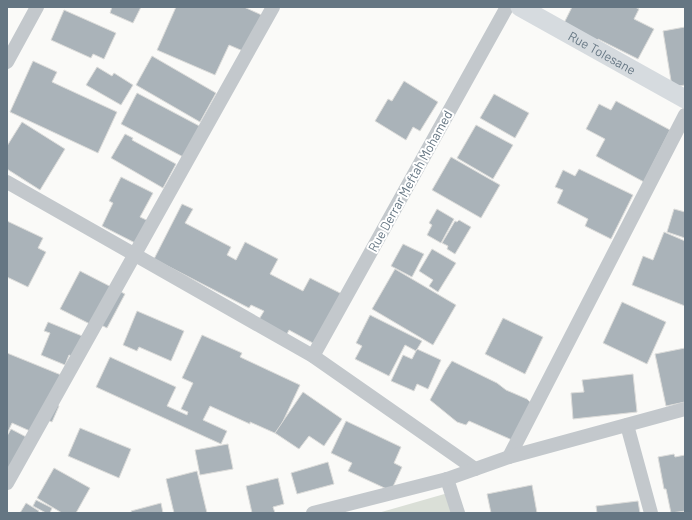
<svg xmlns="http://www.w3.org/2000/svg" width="692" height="520" viewBox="0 0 692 520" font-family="Barlow,sans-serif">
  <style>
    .green { fill: #dadfd7 }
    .building { fill: #aab3b9; stroke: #dcdcda }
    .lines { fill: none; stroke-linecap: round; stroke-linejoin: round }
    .street { stroke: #c3c8cc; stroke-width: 14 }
    .secondary { stroke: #d6dbdf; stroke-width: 19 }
    .labels { text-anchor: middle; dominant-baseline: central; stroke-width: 4; stroke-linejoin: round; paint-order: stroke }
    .street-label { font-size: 13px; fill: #657683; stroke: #fff }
  </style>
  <rect width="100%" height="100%" fill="#fafaf8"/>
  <polygon class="green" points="448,493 453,513 378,513"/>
  <g class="building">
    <polygon points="112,7 141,7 133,23 110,13"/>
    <polygon points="176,7 244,7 266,17 250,54 229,45 215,75 157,50"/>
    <polygon points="572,7 635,7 639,9 634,19 654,29 638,59 598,39 596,44 562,27"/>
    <polygon points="64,10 116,33 104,59 93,54 91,58 51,40"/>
    <polygon points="685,27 685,85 672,87 663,31"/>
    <polygon points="152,56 216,93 200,122 136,85"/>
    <polygon points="33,61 57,72 52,82 117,112 98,153 10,112"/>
    <polygon points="97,67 112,76 114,73 133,85 121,105 86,85"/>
    <polygon points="404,81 438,102 420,131 413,127 406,140 375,121 388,99 392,101"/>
    <polygon points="137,93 205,129 189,160 121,124"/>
    <polygon points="494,94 529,113 515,138 480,118"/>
    <polygon points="616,101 670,130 644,182 596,156 605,139 586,129 599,104 611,110"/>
    <polygon points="22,122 65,149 40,190 7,169 7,146"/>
    <polygon points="476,125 513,145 493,179 457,158"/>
    <polygon points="125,134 133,138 132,140 176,164 163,188 111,158"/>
    <polygon points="451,157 500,185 481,218 432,190"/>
    <polygon points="579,169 633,195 611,239 585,226 588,219 557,203 563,190 555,187 563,170 575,176"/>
    <polygon points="121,177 153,193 140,217 155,224 145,248 102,226 113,203 109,201"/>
    <polygon points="182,204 193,209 185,223 231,247 227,255 236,260 245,242 278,259 270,274 303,291 310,278 348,297 322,348 289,330 286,336 258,321 264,311 251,305 249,308 154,259"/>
    <polygon points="437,209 454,219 441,243 427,235 432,225 429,223"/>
    <polygon points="674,209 685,212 685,238 667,232"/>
    <polygon points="459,220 471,227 455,254 447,249 448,246 442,243 455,221 457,222"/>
    <polygon points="7,221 43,238 38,248 46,252 28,287 7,277"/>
    <polygon points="664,232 685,241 685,306 632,285 643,256 653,260"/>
    <polygon points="403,244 424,254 412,277 391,266"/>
    <polygon points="432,249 456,263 438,292 429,286 433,280 419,271"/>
    <polygon points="395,269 456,305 433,345 372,309"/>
    <polygon points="80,271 125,294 107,328 95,322 94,326 60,309"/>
    <polygon points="622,302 666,322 647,364 603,343"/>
    <polygon points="137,311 184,331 171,361 139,347 137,351 123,345"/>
    <polygon points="370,315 422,341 416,351 405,345 389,376 355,359 362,346 356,343"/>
    <polygon points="503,318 543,337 525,374 485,354"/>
    <polygon points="48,322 87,338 79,359 69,355 65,365 41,355 50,333 44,331"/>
    <polygon points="202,335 242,353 240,357 300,385 277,434 250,422 250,424 210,406 203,420 227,431 221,444 96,387 110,357 176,387 167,406 187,415 188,412 181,409 193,383 182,378"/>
    <polygon points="685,348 685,402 666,406 655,354"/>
    <polygon points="417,349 441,360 428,389 417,384 414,391 391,381 403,355 412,359"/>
    <polygon points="7,353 66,377 55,404 59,406 52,422 45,419 39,435 12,423 7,434"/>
    <polygon points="452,361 497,383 506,390 527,399 531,403 512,440 469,421 466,425 457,422 430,400 446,370"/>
    <polygon points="633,374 637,412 573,419 571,393 584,392 582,380"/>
    <polygon points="303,392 342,419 324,446 309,436 299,449 275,433"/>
    <polygon points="346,421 401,447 394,463 402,467 391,491 348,471 352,463 331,453"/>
    <polygon points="80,428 131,449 119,478 68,456"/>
    <polygon points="11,429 28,438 7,473 7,436"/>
    <polygon points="228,444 233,469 200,475 195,450"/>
    <polygon points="674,454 675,457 685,455 685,511 671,513 666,489 664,489 658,457"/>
    <polygon points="328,462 334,484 297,494 291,473"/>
    <polygon points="54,468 90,488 76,513 62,513 37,498"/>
    <polygon points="197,471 207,513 174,513 166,479"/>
    <polygon points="278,478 284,504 273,507 275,513 252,513 246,486"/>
    <polygon points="532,485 537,513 491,513 487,494"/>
    <polygon points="36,500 52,508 50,513 46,513 33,506"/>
    <polygon points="638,501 640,513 597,513 596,506"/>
    <polygon points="26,503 39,511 38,513 20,513"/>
    <polygon points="161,503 163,513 132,513 131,511"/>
  </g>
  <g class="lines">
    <g class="street">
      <polyline points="7,62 37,7"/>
      <polyline points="7,182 313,356 475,469"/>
      <polyline points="313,356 507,7"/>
      <polyline points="627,425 651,513"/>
      <polyline points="509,457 685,115"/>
      <polyline points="447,479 458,513"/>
      <polyline points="7,483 273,7"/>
      <polyline points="313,513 447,479 509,457 685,409"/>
    </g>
    <path class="secondary" id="s1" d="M520,7l165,92"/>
  </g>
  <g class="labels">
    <g class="street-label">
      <text stroke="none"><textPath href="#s1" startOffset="94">Rue Tolesane</textPath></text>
      <text transform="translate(410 181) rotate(-61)">Rue Derrar Meftah Mohamed</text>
    </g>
  </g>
  <rect width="692" height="520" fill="none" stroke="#657683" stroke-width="16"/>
</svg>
